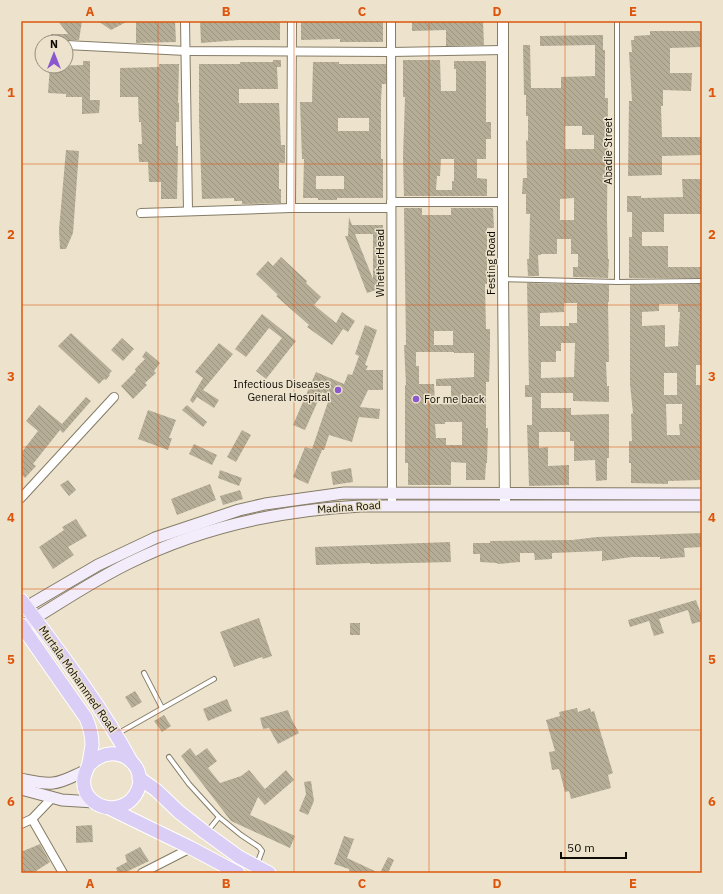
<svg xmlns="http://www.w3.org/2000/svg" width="723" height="894" viewBox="0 0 723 894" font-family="'IBM Plex Sans',sans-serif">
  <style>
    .building { fill: url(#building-back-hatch); fill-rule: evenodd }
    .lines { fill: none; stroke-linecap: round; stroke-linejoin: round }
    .service-casing { stroke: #857c67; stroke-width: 6 }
    .minor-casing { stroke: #857c67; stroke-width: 10 }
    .tertiary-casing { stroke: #857c67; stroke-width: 12 }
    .secondary-casing { stroke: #857c67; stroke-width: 13 }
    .trunk-casing { stroke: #fff; stroke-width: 15 }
    .service { stroke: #fff; stroke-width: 4 }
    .minor { stroke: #fff; stroke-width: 8 }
    .tertiary { stroke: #fff; stroke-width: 10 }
    .secondary { stroke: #f2ecfb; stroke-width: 11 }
    .trunk { stroke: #dbcef6; stroke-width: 13 }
    .grid { fill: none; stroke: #dd550c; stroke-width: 1; stroke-opacity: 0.55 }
    .poi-dot { fill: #8b58d0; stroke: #ede3cc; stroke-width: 1.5 }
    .labels { text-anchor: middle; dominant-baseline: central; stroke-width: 3; stroke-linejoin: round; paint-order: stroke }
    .street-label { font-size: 11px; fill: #0f0c05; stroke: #ede3cc }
    .poi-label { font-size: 11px; fill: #0f0c05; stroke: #ede3cc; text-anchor: end }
    .neatline { fill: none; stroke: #dd550c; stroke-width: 1.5 }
    .grid-label { font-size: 13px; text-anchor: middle; font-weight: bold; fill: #dd550c }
  </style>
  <defs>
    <pattern id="building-back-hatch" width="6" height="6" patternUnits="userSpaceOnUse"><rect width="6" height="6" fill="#b6ad97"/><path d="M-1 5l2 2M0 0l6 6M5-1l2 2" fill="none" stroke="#9b9481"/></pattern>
  </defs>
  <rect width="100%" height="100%" fill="#ede3cc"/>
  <g class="building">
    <polygon points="58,21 82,21 79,40 66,40 62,42 51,42 51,34 68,34"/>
    <polygon points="98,21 128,21 111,30"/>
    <polygon points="136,21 175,21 176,42 136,43"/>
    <polygon points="200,21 280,22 280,40 239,40 201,43"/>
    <polygon points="340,21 383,21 383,42 340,42 340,39 301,40 301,22 340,22"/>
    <polygon points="412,21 483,21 484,45 446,46 446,30 412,31"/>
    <polygon points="650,31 702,31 702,47 670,48 670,73 692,73 691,91 663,90 663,106 661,106 662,137 702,137 702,155 662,156 662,175 628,176 629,101 632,101 629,52 632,52 631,40 634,40 634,36 650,35"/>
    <path d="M603,35v15h2v48h3l-1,121 1,40h1l-1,19 -35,-1v-10h5v-13h-7v-15h-14v15h-16v1h-3l1,21h-11l-1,-17h2l1,-45h-4v-20h-4l1,-16h4l-1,-38 2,1v-25h-2v-21h-2l-1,-50h7l1,43h30v-11l34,-1v-31l-55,1v-10zM565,126h17v9h12v14h-29zM574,198v22h-14v-21z"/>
    <polygon points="273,60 281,60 281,67 277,67 278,89 239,89 239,103 279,103 281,145 285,145 285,163 279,163 279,189 281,189 281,203 242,204 242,201 234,201 234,198 202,199 199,120 199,64 240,64 240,62 273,62"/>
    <path d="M403,60h37l1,31h15v-22h-2v-8h32v61h5v17h-5v20h-9v19l10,1v17h-83l-1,-39 2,-60h-2zM441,159h13v22h-2v9h-16l1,-14h3z"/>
    <polygon points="83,61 90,61 90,100 100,100 99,113 82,114 82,97 66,97 66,94 48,93 50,66 83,65"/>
    <path d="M313,62h26v2h47v20h-4l-1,17v58h2v39h-46v2h-19v-2h-15l1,-39h-2l-2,-57h12zM338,118h31v13h-31zM316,176h28v13h-28z"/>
    <polygon points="159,64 179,64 178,103 179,103 179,122 176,122 176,146 178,146 177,199 161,199 161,182 149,182 148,162 139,162 138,144 142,144 141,122 139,122 138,97 120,97 120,68 159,67"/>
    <polygon points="66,150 79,151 73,233 66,249 60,249 59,230"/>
    <polygon points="682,179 702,179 702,214 664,214 664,232 642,232 642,246 668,246 668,267 702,267 702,278 629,278 629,237 632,237 632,212 627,212 627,196 641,196 641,198 683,197"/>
    <path d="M404,208h18v7h29v-7h42l1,20h-7v56h-2l1,45h4v17l-1,36h-3v46h2l-1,35h-1l-1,17h-19v-17l-15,-1v23h-43v-22h-3v-78h1l-2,-40h2zM434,331h19v14h-19zM416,352h38v1h20v24l-38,2v7h15v18h-16l-1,-20h-15v-18h-3zM445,422h17v23h-16v-7h-10l-1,-14h10z"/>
    <path d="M349,217l3,8h31l-1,37h2l1,25 -18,6 -22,-57h3zM355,234h18v45z"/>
    <polygon points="281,257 307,281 306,283 321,297 314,305 336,323 342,312 355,321 348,332 343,329 332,345 307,327 309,325 276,296 278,295 256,274 268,261 273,266"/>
    <path d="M527,283l82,2v17h-1l1,60h-3l1,24h2v16l-36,-1v-8h-32v15h30v7l38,-1v44h-2v22l-11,1 -1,-21 -21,1v-20h-4v-9h-31v16l9,-1v19l21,-1v20l-40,1 -2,-61h5v-28h-7v-12h4zM564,303h13v20h-8v3h-29v-13l24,-1zM561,343h14l-1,34 -33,1v-16h15v-11h5z"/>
    <path d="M702,284v81h-6v20h6v95l-34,1v3l-37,-1v-20h-2v-22h3l-1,-27 2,-1 -3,-29v-99zM659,304h19v8h2l-2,34 -13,1v-22l-23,1v-14l17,-1zM664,373h13v22h-13zM666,404h16v20h-3l1,11h-13z"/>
    <polygon points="262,314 296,341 266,379 256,371 282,338 269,328 246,357 235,349"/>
    <polygon points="365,325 377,330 365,365 368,366 366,370 383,370 383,390 368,390 360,407 380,409 379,419 359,417 352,442 329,435 324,450 322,450 308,484 293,477 305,447 312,449 330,396 322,392 305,430 293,425 316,372 344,384 348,374 352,375 359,356 355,354"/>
    <polygon points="71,333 112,371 109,374 110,375 106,380 104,379 99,384 58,346"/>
    <polygon points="122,338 134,349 123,361 111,350"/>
    <polygon points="219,343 233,354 203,390 219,400 214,408 197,397 193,403 190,400 203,378 195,372"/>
    <polygon points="146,351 160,363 154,371 156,373 145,383 147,385 133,399 121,386 136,371 135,369 145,359 142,357"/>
    <polygon points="86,397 91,401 63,433 60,430 33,464 36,466 25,478 21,474 21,453 38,431 26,421 39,405 62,424"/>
    <polygon points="187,405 207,422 203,427 182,410"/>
    <polygon points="148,410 176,420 169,438 172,438 168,450 138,439"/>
    <polygon points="242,430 251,435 236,462 227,457"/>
    <polygon points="194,444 217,455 212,465 189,454"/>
    <polygon points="351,468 353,482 333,485 331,472"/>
    <polygon points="220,470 242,478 239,486 218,478"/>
    <polygon points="68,480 76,490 69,496 60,485"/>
    <polygon points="210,484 216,500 177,515 171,499"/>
    <polygon points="240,490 243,499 223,505 220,496"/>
    <polygon points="76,519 87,536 68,547 74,555 53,569 39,547 64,530 62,527"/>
    <polygon points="702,533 702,547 684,548 685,557 660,559 660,557 632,557 602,561 602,551 552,553 552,559 535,560 534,553 520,553 520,562 498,564 497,563 480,562 480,554 473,554 473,543 490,543 490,541 572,540 597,537"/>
    <polygon points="450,542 451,562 370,564 370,563 316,565 315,547"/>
    <polygon points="696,600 701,614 702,614 702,621 692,624 688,610 659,619 664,633 654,636 649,621 630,627 628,620"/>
    <polygon points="259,618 272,656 263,659 262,657 234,667 220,632"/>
    <rect x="350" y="623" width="10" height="12"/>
    <polygon points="135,691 142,702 132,708 125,697"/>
    <polygon points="227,699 232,711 208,721 203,709"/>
    <polygon points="577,708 578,712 590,708 591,712 594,711 613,773 608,775 611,788 571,799 569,791 565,792 559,769 552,770 549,752 555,751 546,720 560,716 559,712"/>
    <polygon points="288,710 291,718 299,733 278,744 269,728 263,729 260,718"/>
    <polygon points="164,715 171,726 162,732 154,721"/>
    <polygon points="190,748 196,756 207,748 217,761 208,768 220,783 241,776 249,770 265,789 286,770 294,780 265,805 258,797 250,815 295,836 290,848 231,821 181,756"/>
    <polygon points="311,781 314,801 308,815 299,811 306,794 304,782"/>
    <polygon points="92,825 93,842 76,843 76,826"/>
    <polygon points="344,836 354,839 347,858 379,873 354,873 349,871 349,869 334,864"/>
    <polygon points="40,844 50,862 33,873 21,873 21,852"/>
    <polygon points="140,847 149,861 124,873 118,873 116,868 127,862 125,855"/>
    <polygon points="388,857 394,860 388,873 380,873"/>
  </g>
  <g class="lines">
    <g class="service-casing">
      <g id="service">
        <polyline points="617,21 617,282"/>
        <polyline points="503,279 617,282 702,281"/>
        <polyline points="144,673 162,708"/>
        <polyline points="117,734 214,679"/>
        <polyline points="169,757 189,784 219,817 241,835 259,847 262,851 257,864"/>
        <polyline points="207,832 219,817"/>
      </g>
    </g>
    <g class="minor-casing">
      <g id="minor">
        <polyline points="185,21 188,211"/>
        <polyline points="391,21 392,505"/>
        <polyline points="66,45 186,51 391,52 503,50"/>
        <polyline points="391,202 504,202"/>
        <polyline points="291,208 292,21"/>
        <polyline points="141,213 291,208 391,208"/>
        <polyline points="21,498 114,397"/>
        <polyline points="32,819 63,873"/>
        <polyline points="21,824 32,819 53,797"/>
        <polyline points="142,873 191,848"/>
      </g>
    </g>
    <g class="tertiary-casing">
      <polyline id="tertiary" points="503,21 503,279 505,506"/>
    </g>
    <g class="secondary-casing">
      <g id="secondary">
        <polyline points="21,610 98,565 155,538 239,510 265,504 344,493 702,494"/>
        <path d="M22,626c35,-21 70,-45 107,-63 72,-36 152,-53 232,-57h341"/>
        <path d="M21,779c10,2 21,5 32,4 11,-1 22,-8 32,-12"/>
        <polyline points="21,789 62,800 94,802"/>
      </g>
    </g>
    <g class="trunk-casing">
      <g id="trunk">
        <path d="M21,600c38,51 80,105 110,161"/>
        <path d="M21,625l65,93c4,9 6,17 6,27 -1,6 -2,13 -3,18 -1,5 -4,9 -5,15 -3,19 16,33 33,29 5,-1 10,-3 14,-7 26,-26 -12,-66 -42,-35"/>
        <polyline points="139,778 156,790 179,812 206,833 239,857 269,873"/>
        <polyline points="109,808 191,848 238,873"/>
      </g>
    </g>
    <use href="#service" class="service"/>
    <use href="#minor" class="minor"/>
    <use href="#tertiary" class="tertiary"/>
    <use href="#secondary" class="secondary"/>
    <use href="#trunk" class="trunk"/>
  </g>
  <path class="grid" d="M158,21v852M294,21v852M429,21v852M565,21v852M21,164h681M21,305h681M21,447h681M21,589h681M21,730h681"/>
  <g class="poi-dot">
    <circle cx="338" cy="390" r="4"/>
    <circle cx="416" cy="399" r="4"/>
  </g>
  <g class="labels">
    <g class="street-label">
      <text transform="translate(608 151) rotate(-90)">Abadie Street</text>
      <text transform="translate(380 263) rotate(-90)">WhetherHead</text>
      <text transform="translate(491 263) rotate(-90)">Festing Road</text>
      <text transform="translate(349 507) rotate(-4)">Madina Road</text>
      <text transform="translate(78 679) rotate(55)">Murtala Mohammed Road</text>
    </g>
    <g class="poi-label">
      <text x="330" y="384">Infectious Diseases<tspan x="330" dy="13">General Hospital</tspan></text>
      <text x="424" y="399" text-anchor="start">For me back</text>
    </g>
  </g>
  <rect width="723" height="894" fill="none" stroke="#ede3cc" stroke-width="44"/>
  <g transform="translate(54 54)"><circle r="19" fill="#ede3cc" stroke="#948d7c"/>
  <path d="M0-3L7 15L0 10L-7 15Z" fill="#8b58d0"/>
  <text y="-6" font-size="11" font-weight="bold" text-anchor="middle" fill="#0f0c05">N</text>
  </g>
  <path d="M561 852v6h65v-6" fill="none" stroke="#0f0c05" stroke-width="2"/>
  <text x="567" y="852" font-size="12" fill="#0f0c05" stroke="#ede3cc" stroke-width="3" paint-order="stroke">50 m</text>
  <rect x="22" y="22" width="679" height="850" class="neatline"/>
  <g class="grid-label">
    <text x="90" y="16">A</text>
    <text x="226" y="16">B</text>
    <text x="362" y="16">C</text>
    <text x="497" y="16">D</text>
    <text x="633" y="16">E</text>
    <text x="11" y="97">1</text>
    <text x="712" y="97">1</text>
    <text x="11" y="239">2</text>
    <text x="712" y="239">2</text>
    <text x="11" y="381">3</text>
    <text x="712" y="381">3</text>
    <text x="11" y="522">4</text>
    <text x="712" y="522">4</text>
    <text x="11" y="664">5</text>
    <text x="712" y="664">5</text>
    <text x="11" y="806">6</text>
    <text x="712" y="806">6</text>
    <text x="90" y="888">A</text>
    <text x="226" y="888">B</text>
    <text x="362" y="888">C</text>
    <text x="497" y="888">D</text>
    <text x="633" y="888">E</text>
  </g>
</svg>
